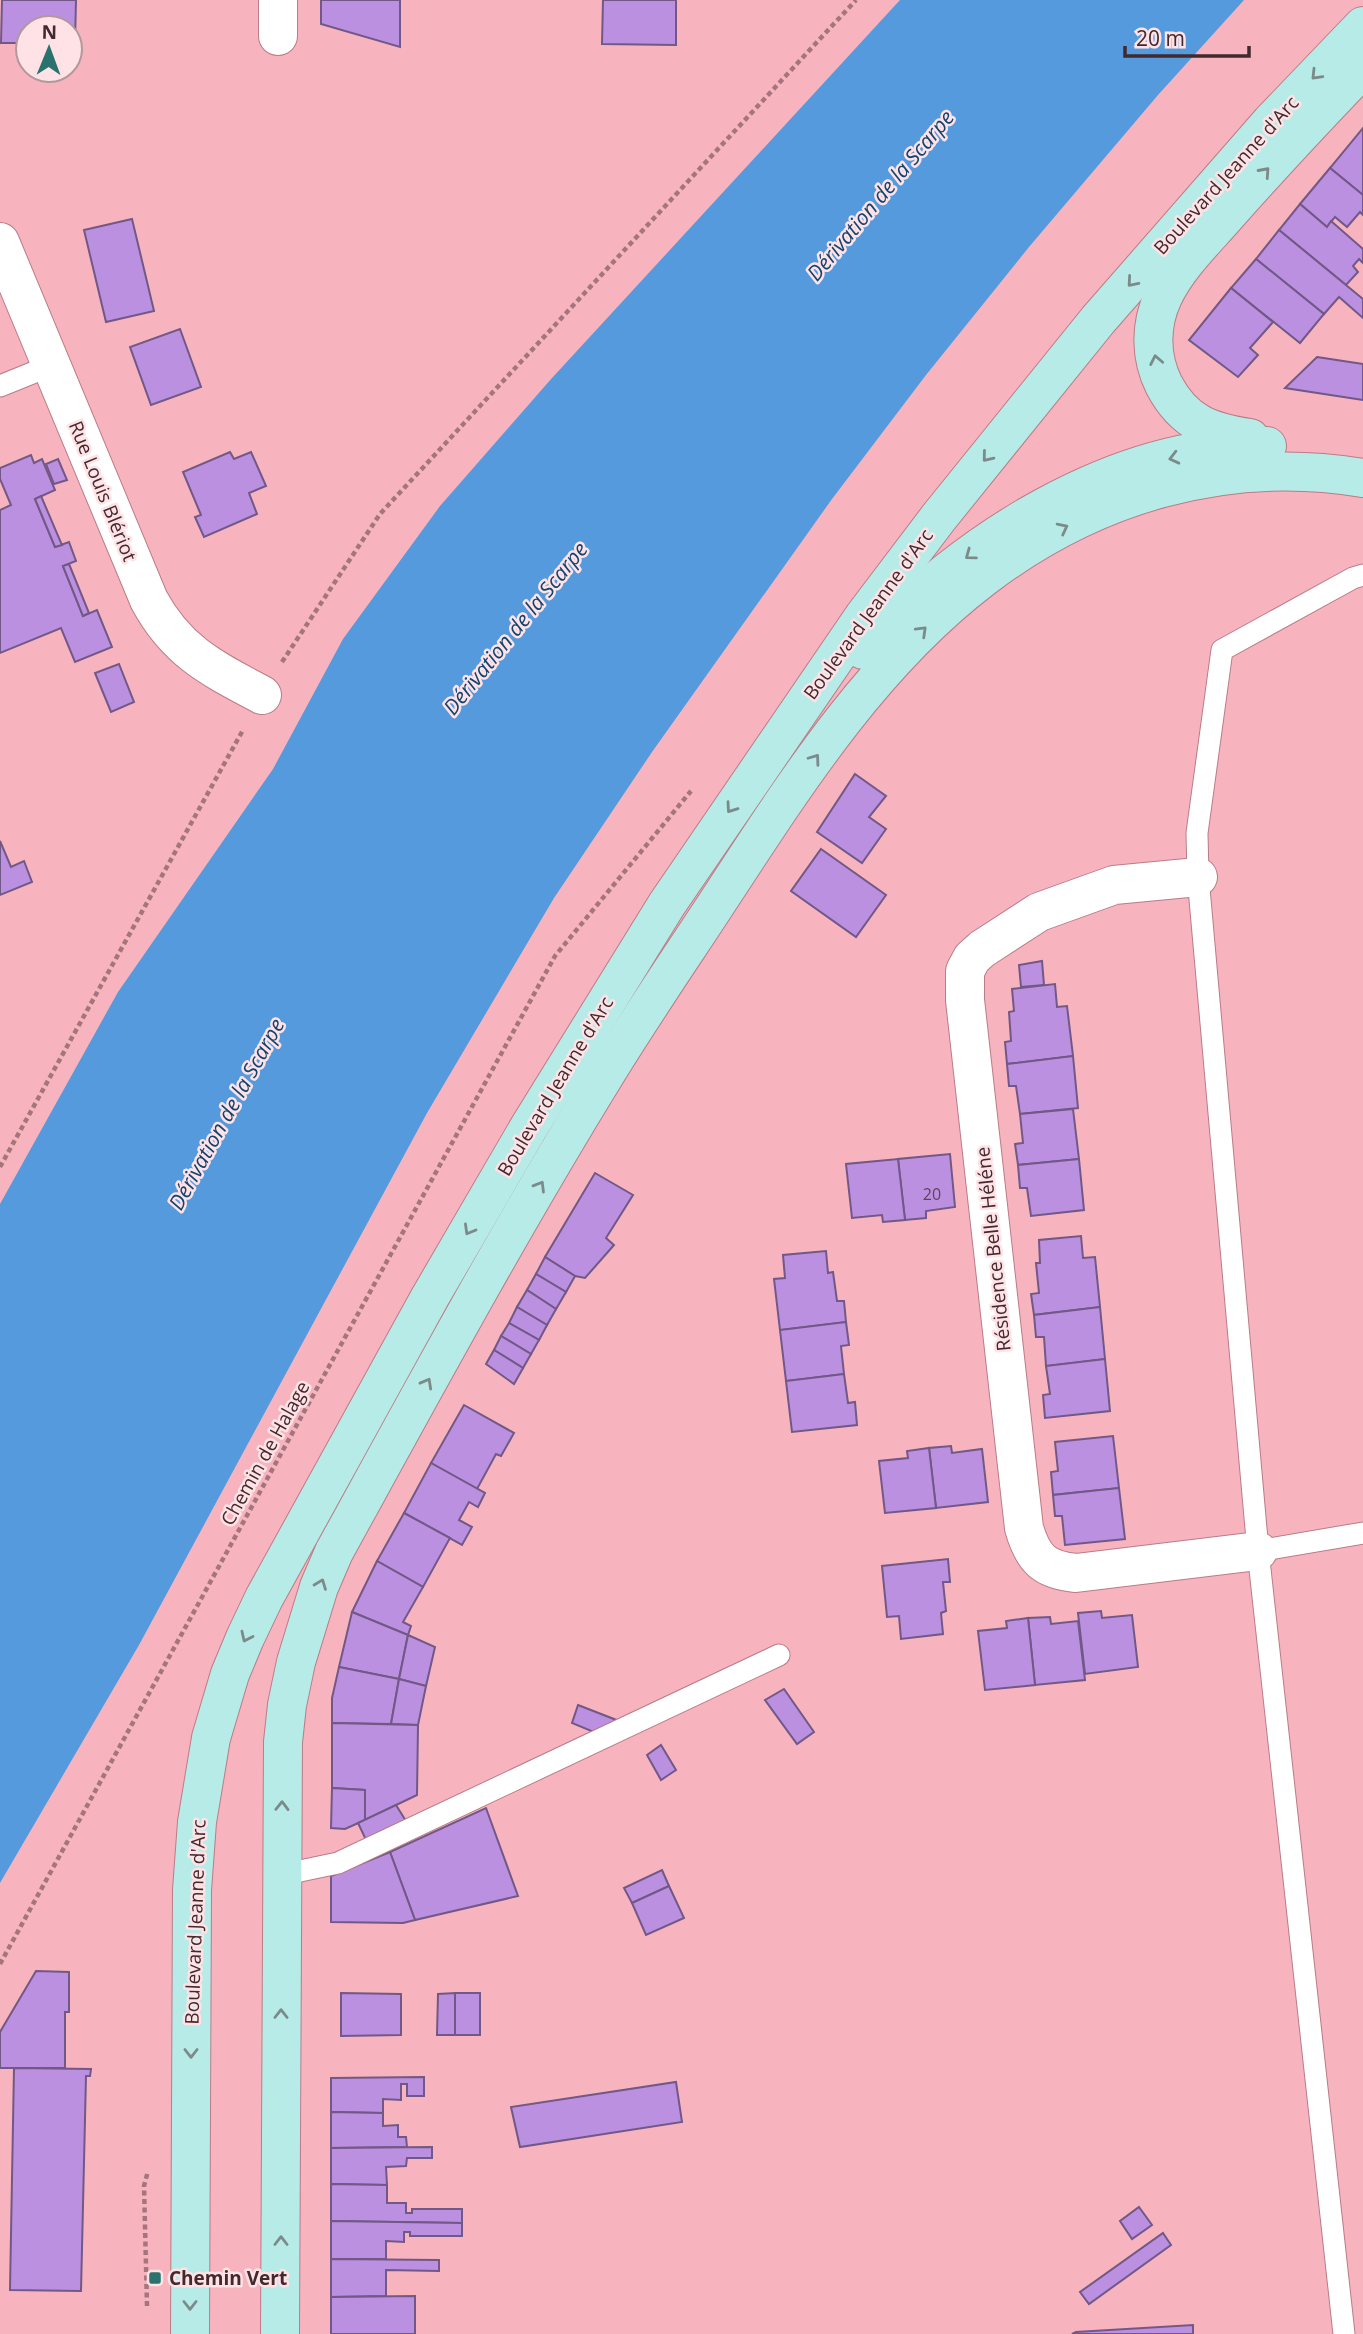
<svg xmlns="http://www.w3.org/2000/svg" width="1363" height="2334" viewBox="0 0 1363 2334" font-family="'Open Sans',sans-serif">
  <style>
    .water { fill: #549add }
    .building { fill: #bc90e0; stroke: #715886; stroke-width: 2 }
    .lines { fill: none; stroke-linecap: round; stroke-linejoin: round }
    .service-casing { stroke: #ba7c86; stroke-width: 23 }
    .minor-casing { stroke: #ba7c86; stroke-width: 40 }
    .secondary-casing { stroke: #ba7c86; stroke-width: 40 }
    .path { stroke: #a5757d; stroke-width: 4.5; stroke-dasharray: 5 3.5; stroke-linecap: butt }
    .service { stroke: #fff; stroke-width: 21 }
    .minor { stroke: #fff; stroke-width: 38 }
    .secondary { stroke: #b6ebe8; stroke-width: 38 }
    .oneway { stroke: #7c8a8a }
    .poi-dot { fill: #29726d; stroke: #fee2e5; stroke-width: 2.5 }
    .labels { text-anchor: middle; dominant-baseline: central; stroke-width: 5; stroke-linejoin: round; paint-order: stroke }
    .number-label { font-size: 16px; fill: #60435a }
    .street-label { font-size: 19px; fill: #42292d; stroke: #fee2e5 }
    .poi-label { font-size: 19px; font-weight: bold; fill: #42292d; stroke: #fee2e5; text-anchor: start }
    .water-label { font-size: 21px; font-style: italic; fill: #104470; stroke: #fee2e5 }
  </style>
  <rect width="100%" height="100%" fill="#f7b4bf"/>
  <polygon class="water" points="900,0 1244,0 1158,95 1029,247 926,375 832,499 652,752 554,898 427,1113 139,1645 0,1883 0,1204 118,992 273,769 343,639 440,506 552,378"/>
  <g class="building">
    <polygon points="2,0 76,0 75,43 70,43 70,28 28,28 28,43 1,43"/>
    <polygon points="321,0 400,0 400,47 321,24"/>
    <polygon points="603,0 676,0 676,45 602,44"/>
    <polygon points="1363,128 1363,195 1330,168"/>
    <polygon points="1330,168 1363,195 1363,215 1360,212 1347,227 1335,217 1327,227 1300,204"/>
    <polygon points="1300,204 1327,227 1331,221 1363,249 1363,263 1359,259 1353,266 1358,272 1346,285 1279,230"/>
    <polygon points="132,219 154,311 106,322 84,230"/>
    <polygon points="1279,230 1363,299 1363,318 1339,297 1324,314 1256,259"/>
    <polygon points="1256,259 1324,314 1300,343 1231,288"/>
    <polygon points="1231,288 1273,322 1250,348 1258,355 1238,377 1189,340"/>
    <polygon points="180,329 201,387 151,405 130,347"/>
    <polygon points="1317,357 1363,364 1363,400 1285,388"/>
    <polygon points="230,452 234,459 251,452 266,486 249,493 257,514 204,537 195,517 201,515 183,472"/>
    <polygon points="31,455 34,463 42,459 55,490 35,499 55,547 69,542 76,561 63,566 83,616 97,610 112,647 75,662 61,628 0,653 0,510 11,505 0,479 0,468"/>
    <polygon points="58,459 67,480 54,484 46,464"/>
    <polygon points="41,496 62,545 55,547 35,499"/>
    <polygon points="69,564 89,613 83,616 63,566"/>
    <polygon points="119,664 134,702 111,712 95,673"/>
    <polygon points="855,774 886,796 869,817 886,829 862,863 817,832"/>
    <polygon points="0,841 11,867 24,861 32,882 0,895"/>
    <polygon points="821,849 886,895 856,937 791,891"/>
    <polygon points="1042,961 1044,985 1021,987 1019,965"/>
    <polygon points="1055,984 1057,1007 1067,1006 1073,1056 1007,1064 1005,1042 1011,1041 1009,1012 1014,1011 1012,989"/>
    <polygon points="1073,1056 1078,1108 1020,1114 1016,1086 1009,1086 1007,1064"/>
    <polygon points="1073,1109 1079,1159 1018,1165 1015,1144 1023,1143 1020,1114"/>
    <polygon points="950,1154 955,1207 926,1211 926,1218 905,1220 898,1159"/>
    <polygon points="898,1159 905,1220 883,1222 882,1215 852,1218 846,1164"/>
    <polygon points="1079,1159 1084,1210 1031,1216 1027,1188 1020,1188 1018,1165"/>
    <polygon points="595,1173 633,1195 606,1238 614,1245 585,1278 575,1276 545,1257"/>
    <polygon points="1081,1236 1083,1258 1095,1257 1100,1307 1034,1315 1031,1294 1039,1293 1036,1263 1040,1263 1039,1240"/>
    <polygon points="826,1251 828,1273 833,1272 837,1301 844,1301 846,1322 780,1330 774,1279 785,1278 783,1255"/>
    <polygon points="545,1257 575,1276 566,1292 536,1274"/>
    <polygon points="536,1274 566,1292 556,1309 527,1290"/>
    <polygon points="527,1290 556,1309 547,1325 517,1307"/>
    <polygon points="517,1307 547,1325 539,1340 509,1323"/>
    <polygon points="1100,1307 1105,1359 1046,1366 1044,1337 1036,1337 1034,1315"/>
    <polygon points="846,1322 849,1345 841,1346 844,1374 786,1381 780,1330"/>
    <polygon points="509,1323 539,1340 531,1354 501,1336"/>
    <polygon points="501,1336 531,1354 523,1368 494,1350"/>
    <polygon points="494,1350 523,1368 514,1384 486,1364"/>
    <polygon points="1105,1359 1110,1411 1045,1418 1043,1395 1050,1394 1046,1366"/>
    <polygon points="844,1374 848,1403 855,1402 857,1425 792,1432 786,1381"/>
    <polygon points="464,1405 514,1433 501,1456 496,1454 477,1489 431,1463"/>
    <polygon points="1113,1436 1119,1488 1053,1495 1051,1472 1058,1471 1055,1442"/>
    <polygon points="951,1446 952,1453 982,1449 988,1502 936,1508 929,1448"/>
    <polygon points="929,1448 936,1508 885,1513 879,1461 908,1458 907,1451"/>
    <polygon points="431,1463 485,1493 478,1507 469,1502 459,1520 472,1527 462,1545 404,1513"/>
    <polygon points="1119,1488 1125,1539 1065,1545 1062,1516 1055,1516 1053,1495"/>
    <polygon points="404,1513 450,1538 423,1587 377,1561"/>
    <polygon points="948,1559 950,1582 943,1582 946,1611 941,1613 943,1634 901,1639 899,1616 887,1617 882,1566"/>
    <polygon points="377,1561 423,1587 403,1622 411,1626 408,1635 352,1612"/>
    <polygon points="1101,1611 1102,1618 1132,1615 1138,1667 1085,1674 1078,1613"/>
    <polygon points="352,1612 408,1635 399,1679 339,1667"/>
    <polygon points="1050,1617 1051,1624 1078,1621 1085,1680 1035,1685 1028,1618"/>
    <polygon points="1028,1618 1035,1685 985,1690 978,1631 1007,1628 1006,1621"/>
    <polygon points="408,1635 435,1647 426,1686 399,1679"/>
    <polygon points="339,1667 399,1679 391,1724 332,1723 332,1698"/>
    <polygon points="399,1679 426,1686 418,1725 391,1724"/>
    <polygon points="784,1689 814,1732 797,1744 765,1700"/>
    <polygon points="578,1705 619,1721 596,1733 572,1723"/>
    <polygon points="332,1723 418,1725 417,1795 365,1820 365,1790 332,1788"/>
    <polygon points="661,1745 676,1770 661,1780 647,1755"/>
    <polygon points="332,1788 365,1790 365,1820 345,1829 331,1828"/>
    <polygon points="396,1805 406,1821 366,1840 358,1823"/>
    <polygon points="486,1808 518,1896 415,1920 390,1852"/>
    <polygon points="390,1852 415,1920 403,1923 331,1922 331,1876"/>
    <polygon points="662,1870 669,1886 632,1903 624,1888"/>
    <polygon points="669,1886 684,1918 646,1935 632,1903"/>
    <polygon points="36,1971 69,1972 69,2012 65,2012 65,2068 0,2068 0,2032"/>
    <polygon points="341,1993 401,1994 401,2035 341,2036"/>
    <polygon points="455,1993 455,2035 437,2035 438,1994"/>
    <rect x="455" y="1993" width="25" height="42"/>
    <polygon points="14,2068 91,2069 90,2076 86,2076 81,2291 10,2290"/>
    <polygon points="424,2077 424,2096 407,2096 407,2084 401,2084 401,2100 383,2099 383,2113 331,2112 331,2078"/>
    <polygon points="676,2082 682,2122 520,2147 511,2107"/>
    <polygon points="331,2112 383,2113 383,2126 398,2125 398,2137 406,2137 407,2147 331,2148"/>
    <polygon points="432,2147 432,2158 407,2158 406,2166 386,2167 387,2185 331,2184 331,2148"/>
    <polygon points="331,2184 387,2185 387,2203 406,2203 406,2213 412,2213 412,2209 462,2209 462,2223 331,2221"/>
    <polygon points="1139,2207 1152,2225 1132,2239 1120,2221"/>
    <polygon points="331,2221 462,2223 462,2236 410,2236 410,2232 404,2232 404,2242 386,2241 386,2259 331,2259"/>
    <polygon points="1163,2233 1171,2245 1089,2304 1080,2292"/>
    <polygon points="331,2259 439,2260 439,2271 386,2270 386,2296 331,2297"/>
    <polygon points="415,2296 415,2334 331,2334 331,2297"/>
    <polygon points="1193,2325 1193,2334 1072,2334 1076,2332"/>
  </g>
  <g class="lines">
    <g class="service-casing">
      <g id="service">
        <polyline points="0,386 52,365"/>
        <polyline points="1258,1551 1363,1533"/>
        <polyline points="281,1875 338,1863 779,1655"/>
        <polyline points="1344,2334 1258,1551 1198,877 1197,833 1222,650 1353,578 1363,575"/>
      </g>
    </g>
    <g class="minor-casing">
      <g id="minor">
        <polyline points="278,0 278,36"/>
        <path d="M0,242l149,358c28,52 64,69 113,95"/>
        <path d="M1198,877l-84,8 -75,27 -57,37 -10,9 -7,13v29l59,528c9,31 20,42 52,45l182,-22"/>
      </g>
    </g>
    <g class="secondary-casing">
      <g id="secondary">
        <path d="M1250,438c-40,-6 -66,-15 -86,-53 -14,-28 -14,-60 -1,-88 14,-30 40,-55 62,-80 45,-51 91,-100 138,-149"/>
        <path d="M863,650c99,-108 253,-207 404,-204"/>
        <polyline points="190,2334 192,1890 197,1822 211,1738 230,1674 245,1638 264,1598 430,1297 529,1127 667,904 864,616 939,517 1098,320 1271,122 1363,26"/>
        <path d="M280,2334l3,-592 4,-37 9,-43 23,-75 15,-35c88,-160 175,-321 271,-477 33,-54 69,-107 104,-160 79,-120 157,-248 274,-337 110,-84 243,-123 380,-100"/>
      </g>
    </g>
    <g class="path">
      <polyline points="282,662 380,514 856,0"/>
      <polyline points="0,1167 243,730"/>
      <polyline points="0,1964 555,956 691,791"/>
      <polyline points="147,2306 144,2186 148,2171"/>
    </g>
    <use href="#service" class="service"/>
    <use href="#minor" class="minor"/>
    <use href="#secondary" class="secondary"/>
  </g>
  <defs><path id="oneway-chevron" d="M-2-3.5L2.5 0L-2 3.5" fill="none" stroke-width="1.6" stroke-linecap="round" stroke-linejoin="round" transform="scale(1.75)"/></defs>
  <g class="oneway">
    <use href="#oneway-chevron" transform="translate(1316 75) rotate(134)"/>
    <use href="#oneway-chevron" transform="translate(1265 172) rotate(-48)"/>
    <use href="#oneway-chevron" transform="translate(1132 282) rotate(131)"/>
    <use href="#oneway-chevron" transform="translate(1156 360) rotate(-101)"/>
    <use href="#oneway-chevron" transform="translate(987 457) rotate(129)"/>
    <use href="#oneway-chevron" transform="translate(1174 458) rotate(166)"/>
    <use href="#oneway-chevron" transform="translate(1063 528) rotate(-27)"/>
    <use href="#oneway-chevron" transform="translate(970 555) rotate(144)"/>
    <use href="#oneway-chevron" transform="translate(922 631) rotate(-44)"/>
    <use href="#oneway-chevron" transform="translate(815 759) rotate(-54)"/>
    <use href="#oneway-chevron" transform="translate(731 808) rotate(125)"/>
    <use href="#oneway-chevron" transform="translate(540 1186) rotate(-59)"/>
    <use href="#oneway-chevron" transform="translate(469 1230) rotate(120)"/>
    <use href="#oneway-chevron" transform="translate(427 1383) rotate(-61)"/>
    <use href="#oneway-chevron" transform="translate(321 1584) rotate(-69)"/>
    <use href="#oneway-chevron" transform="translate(246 1637) rotate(115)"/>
    <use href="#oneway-chevron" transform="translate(282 1806) rotate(-89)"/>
    <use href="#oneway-chevron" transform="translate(281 2014) rotate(-90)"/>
    <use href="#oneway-chevron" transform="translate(191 2053) rotate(90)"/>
    <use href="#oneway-chevron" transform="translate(281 2241) rotate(-90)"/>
    <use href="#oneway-chevron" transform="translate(190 2305) rotate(90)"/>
  </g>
  <rect class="poi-dot" x="148" y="2271" width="14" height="14" rx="3.5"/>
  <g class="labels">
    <g class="number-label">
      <text x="932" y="1194">20</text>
    </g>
    <g class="street-label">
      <text transform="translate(1226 175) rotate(-48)">Boulevard Jeanne d'Arc</text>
      <text transform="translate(103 491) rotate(68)">Rue Louis Blériot</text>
      <text transform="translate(868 614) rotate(-54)">Boulevard Jeanne d'Arc</text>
      <text transform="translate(555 1086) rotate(-59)">Boulevard Jeanne d'Arc</text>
      <text transform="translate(993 1249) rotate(-96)">Résidence Belle Héléne</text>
      <text transform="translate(265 1453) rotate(-61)">Chemin de Halage</text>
      <text transform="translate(195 1922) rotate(-88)">Boulevard Jeanne d'Arc</text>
    </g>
    <g class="poi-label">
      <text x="169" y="2278">Chemin Vert</text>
    </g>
    <g class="water-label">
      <text transform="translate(880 195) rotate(-50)">Dérivation de la Scarpe</text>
      <text transform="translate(515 628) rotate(-51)">Dérivation de la Scarpe</text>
      <text transform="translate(226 1114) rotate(-61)">Dérivation de la Scarpe</text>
    </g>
  </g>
  <g transform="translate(49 49) rotate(1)"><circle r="33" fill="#fee2e5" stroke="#b3989b" stroke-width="2"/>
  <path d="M0-5L12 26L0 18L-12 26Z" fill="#29726d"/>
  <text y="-10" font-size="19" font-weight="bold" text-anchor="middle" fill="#42292d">N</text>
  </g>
  <path d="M1125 46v10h124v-10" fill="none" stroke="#42292d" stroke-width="3.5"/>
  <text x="1136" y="46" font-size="21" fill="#42292d" stroke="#fee2e5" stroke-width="5" paint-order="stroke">20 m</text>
</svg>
